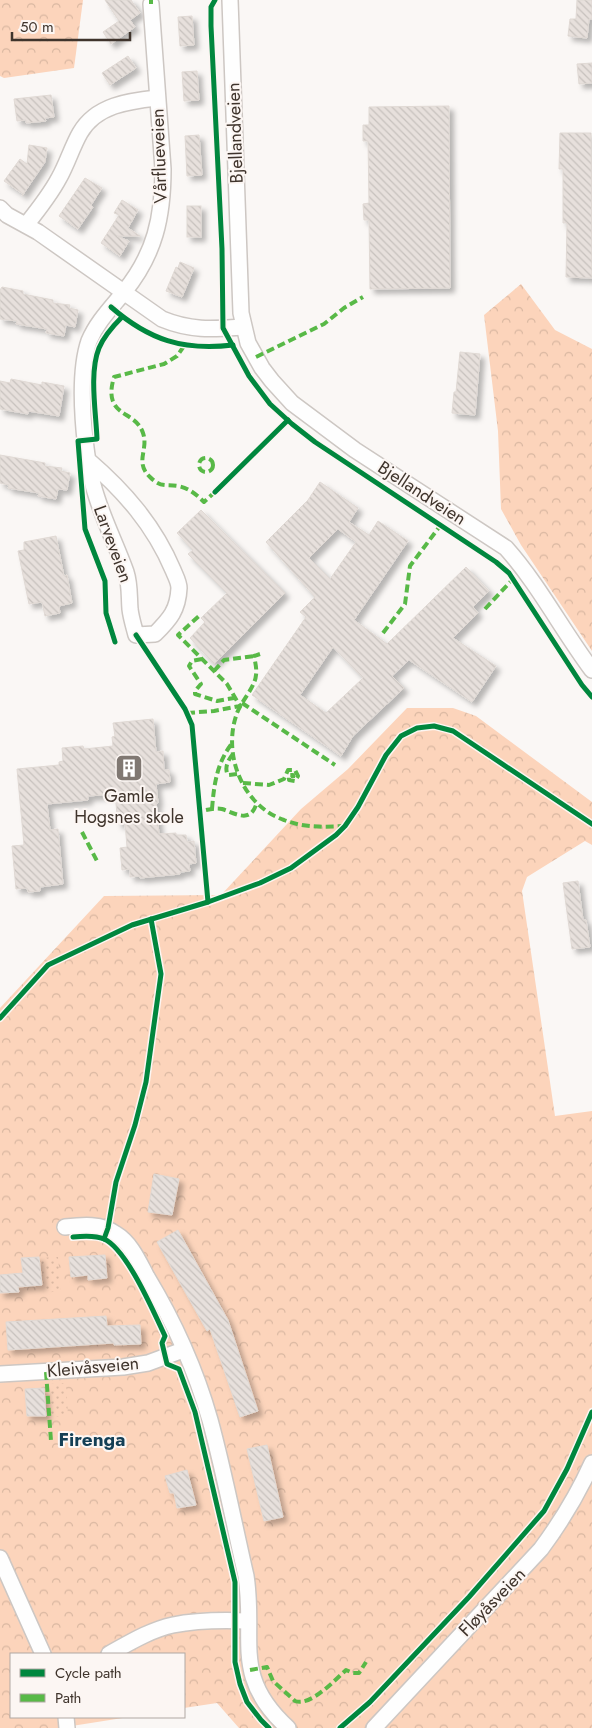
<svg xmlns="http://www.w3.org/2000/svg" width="592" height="1728" viewBox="0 0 592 1728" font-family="Jost,sans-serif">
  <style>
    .forest { fill: url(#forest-crowns) }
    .park { fill: url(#park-dots) }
    .building { fill: url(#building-back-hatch); stroke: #e0d9d4; fill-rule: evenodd; filter: url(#shadow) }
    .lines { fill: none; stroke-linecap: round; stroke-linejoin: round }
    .street-casing { stroke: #cdc7c3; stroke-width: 18 }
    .street { stroke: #fefefe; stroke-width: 15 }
    .quiet { stroke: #58b947; stroke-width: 4; stroke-dasharray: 8 4; stroke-linecap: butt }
    .cycleway-casing { stroke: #fcf6f3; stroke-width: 8 }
    .cycleway { stroke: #00873e; stroke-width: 5 }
    .labels { text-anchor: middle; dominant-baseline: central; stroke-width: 4; stroke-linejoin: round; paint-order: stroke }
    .street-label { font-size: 18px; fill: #3f342c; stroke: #fcf6f3 }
    .poi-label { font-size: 18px; fill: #3f342c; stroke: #fcf6f3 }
    .neighbourhood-label { font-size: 19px; font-weight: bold; fill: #143f55; stroke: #fcf6f3 }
  </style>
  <defs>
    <pattern id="forest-crowns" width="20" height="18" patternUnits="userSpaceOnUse" patternTransform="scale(1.25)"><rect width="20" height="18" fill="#fcd4bb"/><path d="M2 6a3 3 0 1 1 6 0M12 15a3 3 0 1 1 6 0" fill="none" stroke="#d9b7a1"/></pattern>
    <pattern id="park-dots" width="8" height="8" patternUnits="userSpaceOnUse" patternTransform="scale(1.25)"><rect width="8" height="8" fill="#fcd4bb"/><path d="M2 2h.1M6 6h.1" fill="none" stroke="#d9b7a1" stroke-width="1.8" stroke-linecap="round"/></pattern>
    <pattern id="building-back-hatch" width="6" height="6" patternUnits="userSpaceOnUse" patternTransform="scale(1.25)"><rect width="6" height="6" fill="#e7e0dc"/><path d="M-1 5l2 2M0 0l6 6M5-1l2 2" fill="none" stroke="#c7c1bd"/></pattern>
    <filter id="shadow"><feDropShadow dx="4.5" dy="4.5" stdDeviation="2.5" flood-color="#0004"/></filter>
  </defs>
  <rect width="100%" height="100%" fill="#faf7f5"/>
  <g class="forest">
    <polygon points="0,0 83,0 74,68 4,78 0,76"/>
    <polygon points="521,284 555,330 592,349 592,651 521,545 501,509 498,431 484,315"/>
    <polygon points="407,708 453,708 476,716 592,802 592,845 585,841 527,877 522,891 555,1116 592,1111 592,1728 239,1728 217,1703 184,1708 184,1654 11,1654 11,1717 129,1717 59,1728 0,1728 0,1008 104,896 221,895 301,809 348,769"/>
  </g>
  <g class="park">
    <polygon points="58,1257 61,1291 44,1293 41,1258"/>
    <polygon points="66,1383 68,1416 51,1417 49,1384"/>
  </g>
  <g class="building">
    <polygon points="105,0 131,0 140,13 130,20 135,27 111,44 103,32 119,21"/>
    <polygon points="577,0 592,0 592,19 589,19 587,38 568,36 570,19 576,19"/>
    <polygon points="192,16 194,45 180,46 178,17"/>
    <polygon points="128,56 136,68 110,85 102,73"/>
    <polygon points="592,63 592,83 579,84 577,64"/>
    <polygon points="197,71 199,100 184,101 182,72"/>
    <polygon points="51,95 54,117 45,118 46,121 26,123 26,120 17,121 14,99"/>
    <polygon points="449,106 450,288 370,289 369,220 364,220 363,204 369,203 368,141 363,141 363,125 369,125 369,107"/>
    <polygon points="560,133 591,133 592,278 566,277 567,223 563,223 563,169 559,169"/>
    <polygon points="199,135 202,175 187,176 185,136"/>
    <polygon points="29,145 47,148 45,162 22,196 23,194 4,181 20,159 27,164"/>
    <polygon points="85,178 102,188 91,205 93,207 78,229 59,216"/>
    <polygon points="122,200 138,210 128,228 140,236 117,236 129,241 120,256 101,243 119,215 114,213"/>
    <rect x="187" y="206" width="14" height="31"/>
    <polygon points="180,262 194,268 182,297 166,291 176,267 178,268"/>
    <polygon points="2,287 23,291 23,294 53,300 53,303 70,305 69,308 78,310 75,327 66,325 64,336 46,333 47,329 16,324 17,321 0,319 0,290"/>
    <polygon points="460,352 480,354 475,415 452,413 454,392 456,392"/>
    <polygon points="11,379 42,385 42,382 64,386 59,416 28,411 28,414 0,409 0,381 10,383"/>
    <polygon points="0,455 45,463 45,466 62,468 61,471 70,473 67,490 58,489 56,499 38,496 39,493 8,488 9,485 0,483"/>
    <path d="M320,482l38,26 -9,14 20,13 9,-14 30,20 -54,79 33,24 79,-77 23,24 -16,16 5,6 -25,25 43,28 -24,36 -63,-42 -17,16 12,12 -51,48 -12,20 -89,-61 54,-78 -6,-5 15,-15 -49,-55 42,-42zM338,529l18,13 -26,37 -21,-21zM333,647l30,31 -37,35 -26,-18z"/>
    <polygon points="201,510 285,593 214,664 190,638 205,622 201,618 227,593 188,554 193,550 177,533"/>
    <polygon points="56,536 64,576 67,575 72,603 59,606 60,613 45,616 42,602 29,604 18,551 24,550 24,542"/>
    <polygon points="153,719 156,752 163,751 164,770 169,770 170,782 156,784 158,803 156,803 159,834 176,833 176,835 186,835 187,842 194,841 196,863 189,864 190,871 180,872 180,874 140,878 140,876 130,877 130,869 122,870 120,848 127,847 125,823 118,824 115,794 88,796 88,800 47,804 50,830 58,829 63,884 40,887 40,891 28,892 27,888 16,889 12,846 24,845 17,769 59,765 59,762 63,761 62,748 83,746 84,749 113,746 112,737 115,736 113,723"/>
    <polygon points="578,881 583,920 586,920 590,947 572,949 563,883"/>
    <polygon points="154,1174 179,1179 172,1215 148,1212"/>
    <polygon points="178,1230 228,1320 258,1411 240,1417 210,1329 207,1331 157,1242"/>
    <polygon points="105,1255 107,1278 88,1280 88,1275 71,1277 69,1257"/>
    <polygon points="39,1257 42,1285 18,1287 19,1292 0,1293 0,1275 23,1273 21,1258"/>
    <polygon points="106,1316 107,1326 140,1325 141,1344 114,1345 114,1343 8,1350 6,1322"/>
    <polygon points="44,1388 46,1416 27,1416 25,1389"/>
    <polygon points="267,1445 283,1517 264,1521 247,1449"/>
    <polygon points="187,1470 196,1505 177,1508 174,1493 170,1493 165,1476"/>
  </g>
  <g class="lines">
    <g class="street-casing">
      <g id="street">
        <path d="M230,0l11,313 7,30 14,25 10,13 20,22 63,47 151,98c33,37 56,82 86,122"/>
        <path d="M0,208l7,7 31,17 124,87c29,12 51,10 81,8"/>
        <path d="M26,225c12,-15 24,-30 33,-47 8,-14 13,-31 21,-45 16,-28 49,-32 77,-35"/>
        <path d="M88,460c36,31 66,65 85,110 2,5 6,12 6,18 -1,22 -9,31 -24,46l-19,1c-2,-8 -5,-17 -6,-26 -1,-13 0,-25 -4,-37 -9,-25 -21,-49 -29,-74 -13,-38 -21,-119 -8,-157 8,-19 22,-33 35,-49 31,-38 39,-75 39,-123l-12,-165"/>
        <path d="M65,1227c17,-2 37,-4 51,7 15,9 23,28 31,43 26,43 49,94 63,143 14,51 24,104 36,156 10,64 -15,100 42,152"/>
        <polyline points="0,1374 123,1367 148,1363 183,1350"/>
        <polyline points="0,1558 43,1654"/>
        <path d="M109,1654c20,-11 41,-24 64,-29 25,-5 49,-5 74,-4"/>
        <polyline points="66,1717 67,1728"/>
        <path d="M374,1728l167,-179c20,-27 37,-55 51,-86"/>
      </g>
    </g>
    <use href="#street" class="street"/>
    <g class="quiet">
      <polyline points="151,0 151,4"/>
      <path d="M184,346l-7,10 -13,8 -50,13c-12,41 21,32 29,56 6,17 -9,29 7,44 11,11 15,7 28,9 11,2 19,9 26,16l11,-10"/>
      <polyline points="256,357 324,324 344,308 363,297"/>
      <circle cx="206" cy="465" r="7"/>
      <polyline points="485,609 513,579"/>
      <polyline points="383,633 405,604 410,566 440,526"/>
      <path d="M260,654l-6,2c1,5 3,13 2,19 -1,13 -16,27 -20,41 -13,40 7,90 48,104 20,8 40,7 61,6"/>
      <polyline points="202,659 192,661 189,666 201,684 195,691 195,694 217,701 234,698"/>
      <polyline points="214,671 224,660 254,656"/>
      <polyline points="242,703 335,765"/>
      <polyline points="187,713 214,711 240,706 227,684 178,635 199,616"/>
      <path d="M233,754c-5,6 -9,14 -5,21l10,-1"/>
      <polyline points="243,783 269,785 284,779 288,770 295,770 298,776 295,781 289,780 289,775 293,775 293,778"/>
      <path d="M212,809c2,-25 5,-47 21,-67"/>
      <path d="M206,810c5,-1 10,-2 16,-1 15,5 29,15 35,-7"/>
      <polyline points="82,832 98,863"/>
      <polyline points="46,1372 51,1441"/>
      <path d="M250,1670l17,-3 6,14 22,20c15,6 40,-21 51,-31l7,3h6l7,-11"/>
    </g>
    <g class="cycleway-casing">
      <g id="cycleway">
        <polyline points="215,0 211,7 211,26 222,249 223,328 249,376 270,404 292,424 315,442 496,562 509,573 582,685 592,697"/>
        <path d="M111,307c38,33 72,44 122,38"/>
        <polyline points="215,492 288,420"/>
        <polyline points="136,635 185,709 192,725 208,902"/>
        <path d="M115,642l-9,-29 -1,-32 -20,-52 -7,-88 19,-2c-1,-27 -8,-66 2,-91 5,-12 14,-22 23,-31"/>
        <polyline points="0,1018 48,965 132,925 208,902 260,883 291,868 336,835 345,826 358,807 386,755 401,736 417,728 434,726 453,731 592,824"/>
        <path d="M73,1237c10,-1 22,-2 31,2 23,10 50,74 61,97l-3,7 5,21 12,5 16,43 40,170v80l5,22 7,18 14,18 8,8"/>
        <polyline points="104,1239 108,1228 116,1182 135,1125 146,1082 161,974 151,919"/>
        <polyline points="340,1728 370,1702 469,1597 544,1511 567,1469 592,1412"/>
      </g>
    </g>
    <use href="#cycleway" class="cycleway"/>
  </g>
  <defs>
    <g id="building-square" transform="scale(1.4375)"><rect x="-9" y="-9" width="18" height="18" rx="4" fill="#807872" stroke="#fcf6f3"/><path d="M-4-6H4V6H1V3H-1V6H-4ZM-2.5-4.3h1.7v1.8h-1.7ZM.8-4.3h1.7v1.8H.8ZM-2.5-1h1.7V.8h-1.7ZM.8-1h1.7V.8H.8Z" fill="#fff"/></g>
  </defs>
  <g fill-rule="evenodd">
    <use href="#building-square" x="129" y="768"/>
  </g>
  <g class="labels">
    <g class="street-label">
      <text transform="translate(235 133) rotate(-92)">Bjellandveien</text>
      <text transform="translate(159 156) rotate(-92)">Vårflueveien</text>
      <text transform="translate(422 493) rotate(33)">Bjellandveien</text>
      <text transform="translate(113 544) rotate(70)">Larveveien</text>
      <text transform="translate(93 1367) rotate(-5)">Kleivåsveien</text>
      <text transform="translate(492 1602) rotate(-46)">Fløyåsveien</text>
    </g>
    <g class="poi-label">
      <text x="129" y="796">Gamle<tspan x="129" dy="21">Hogsnes skole</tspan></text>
    </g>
    <g class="neighbourhood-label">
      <text x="92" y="1439">Firenga</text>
    </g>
  </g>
  <rect x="10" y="1653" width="175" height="65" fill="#fcf6f3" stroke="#b0a8a3"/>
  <rect x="20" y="1669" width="25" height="8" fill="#00873e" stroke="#b0a8a3"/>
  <text x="55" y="1678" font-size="15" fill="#3f342c">Cycle path</text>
  <rect x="20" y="1694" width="25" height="8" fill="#58b947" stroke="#b0a8a3"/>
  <text x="55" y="1703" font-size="15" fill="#3f342c">Path</text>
  <path d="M12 32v8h118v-8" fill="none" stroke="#3f342c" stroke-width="2.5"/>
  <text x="20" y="32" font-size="15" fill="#3f342c" stroke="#fcf6f3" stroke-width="4" paint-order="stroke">50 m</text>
</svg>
